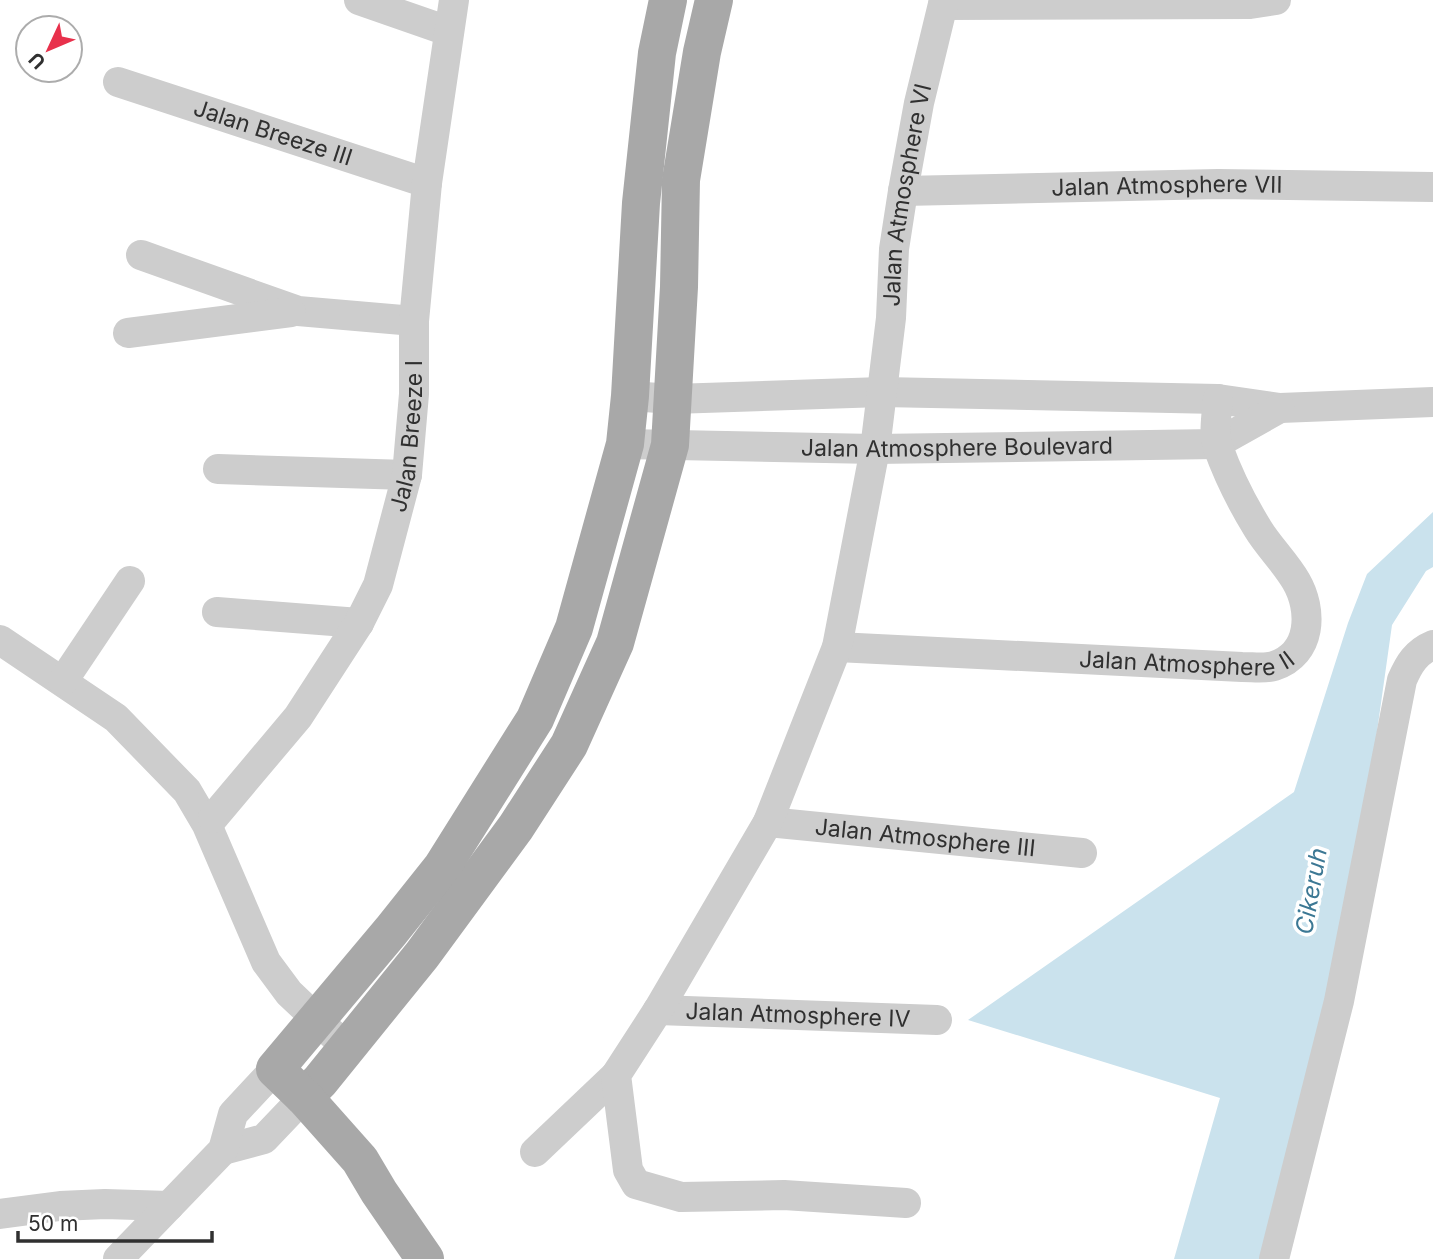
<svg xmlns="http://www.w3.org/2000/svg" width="1433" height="1259" viewBox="0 0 1433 1259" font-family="Inter,sans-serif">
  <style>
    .water { fill: #cae2ed }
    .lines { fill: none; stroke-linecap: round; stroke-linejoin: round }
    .minor { stroke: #cdcdcd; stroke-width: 30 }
    .major { stroke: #a8a8a8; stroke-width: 38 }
    .labels { text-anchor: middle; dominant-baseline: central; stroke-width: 7; stroke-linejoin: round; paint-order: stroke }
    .street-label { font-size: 23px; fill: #303030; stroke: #fff }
    .water-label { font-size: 24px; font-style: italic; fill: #3c7894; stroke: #fff }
  </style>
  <rect width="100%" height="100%" fill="#fff"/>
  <polygon class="water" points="1433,512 1433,567 1426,571 1392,625 1339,1001 1274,1259 1174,1259 1220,1098 968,1020 1294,792 1348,623 1367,574"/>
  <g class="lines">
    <g class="minor">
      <polyline points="359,0 448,31"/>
      <polyline points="943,5 1250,4 1276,0"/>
      <path id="s1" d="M118,82l309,101"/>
      <path id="s2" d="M903,191l315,-7 215,3"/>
      <polyline points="141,255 298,311 414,321"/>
      <polyline points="128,333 291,312"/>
      <polyline points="630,396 673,399 882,392 1218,399 1280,408 1433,402"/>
      <path id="s3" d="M625,444l250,5 341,-5 64,-36"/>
      <polyline points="218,469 407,475"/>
      <polyline points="217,612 359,623"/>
      <polyline points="0,640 116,718 187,791 207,825 266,962 289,993 347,1048"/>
      <path id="s4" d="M837,647l405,20c11,0 23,2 32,-1 38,-12 39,-56 22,-85 -11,-19 -27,-34 -38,-52 -16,-26 -30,-54 -40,-82 -5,-14 -1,-34 0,-48"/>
      <polyline points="63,681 130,581"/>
      <path id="s5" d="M213,818l85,-101 61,-94 19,-38 29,-110 7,-81v-73l13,-138 27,-183"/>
      <path id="s6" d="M768,822l314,31"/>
      <path id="s7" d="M658,1010l279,10"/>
      <polyline points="223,1150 264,1139 304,1097"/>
      <polyline points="535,1152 616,1075"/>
      <path id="s8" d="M906,1203l-122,-8 -103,2 -45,-13 -8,-14 -12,-95 42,-65 110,-188 69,-175 38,-198 16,-131 3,-69 9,-58 16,-88 25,-103"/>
      <polyline points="0,1214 60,1206 105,1204 169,1206"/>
      <polyline points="118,1259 223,1150 233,1114 275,1069"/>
      <path d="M1274,1259l65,-258 63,-321c7,-16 14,-28 31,-35"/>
    </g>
    <g class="major">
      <polyline points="304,1097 320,1081 422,955 516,827 569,745 615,643 670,445 679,287 681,180 702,52 714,0"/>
      <polyline points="425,1259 379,1192 360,1160 304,1097 275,1069 391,931 442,867 535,719 574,628 625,444 630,396 641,203 657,53 668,0"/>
    </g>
  </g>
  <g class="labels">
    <g class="street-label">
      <text stroke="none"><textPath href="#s1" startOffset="163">Jalan Breeze III</textPath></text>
      <text stroke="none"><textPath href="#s2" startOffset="264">Jalan Atmosphere VII</textPath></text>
      <text stroke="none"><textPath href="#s8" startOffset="1325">Jalan Atmosphere VI</textPath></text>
      <text stroke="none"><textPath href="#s5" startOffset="439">Jalan Breeze I</textPath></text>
      <text stroke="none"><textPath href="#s3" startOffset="332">Jalan Atmosphere Boulevard</textPath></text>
      <text stroke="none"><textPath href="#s4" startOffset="350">Jalan Atmosphere II</textPath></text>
      <text stroke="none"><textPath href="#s6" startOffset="158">Jalan Atmosphere III</textPath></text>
      <text stroke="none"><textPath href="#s7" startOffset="140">Jalan Atmosphere IV</textPath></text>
    </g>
    <g class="water-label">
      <text transform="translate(1311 891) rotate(-80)">Cikeruh</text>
    </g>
  </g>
  <g transform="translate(49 49) rotate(226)"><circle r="33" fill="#ffffff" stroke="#acacac" stroke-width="2"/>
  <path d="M0-5L12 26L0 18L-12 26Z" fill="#e8314c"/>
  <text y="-10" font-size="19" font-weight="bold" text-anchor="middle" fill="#303030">U</text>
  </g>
  <path d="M18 1231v10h194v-10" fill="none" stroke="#303030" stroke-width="3.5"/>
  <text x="28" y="1231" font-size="21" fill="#303030" stroke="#ffffff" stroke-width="5" paint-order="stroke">50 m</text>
</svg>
